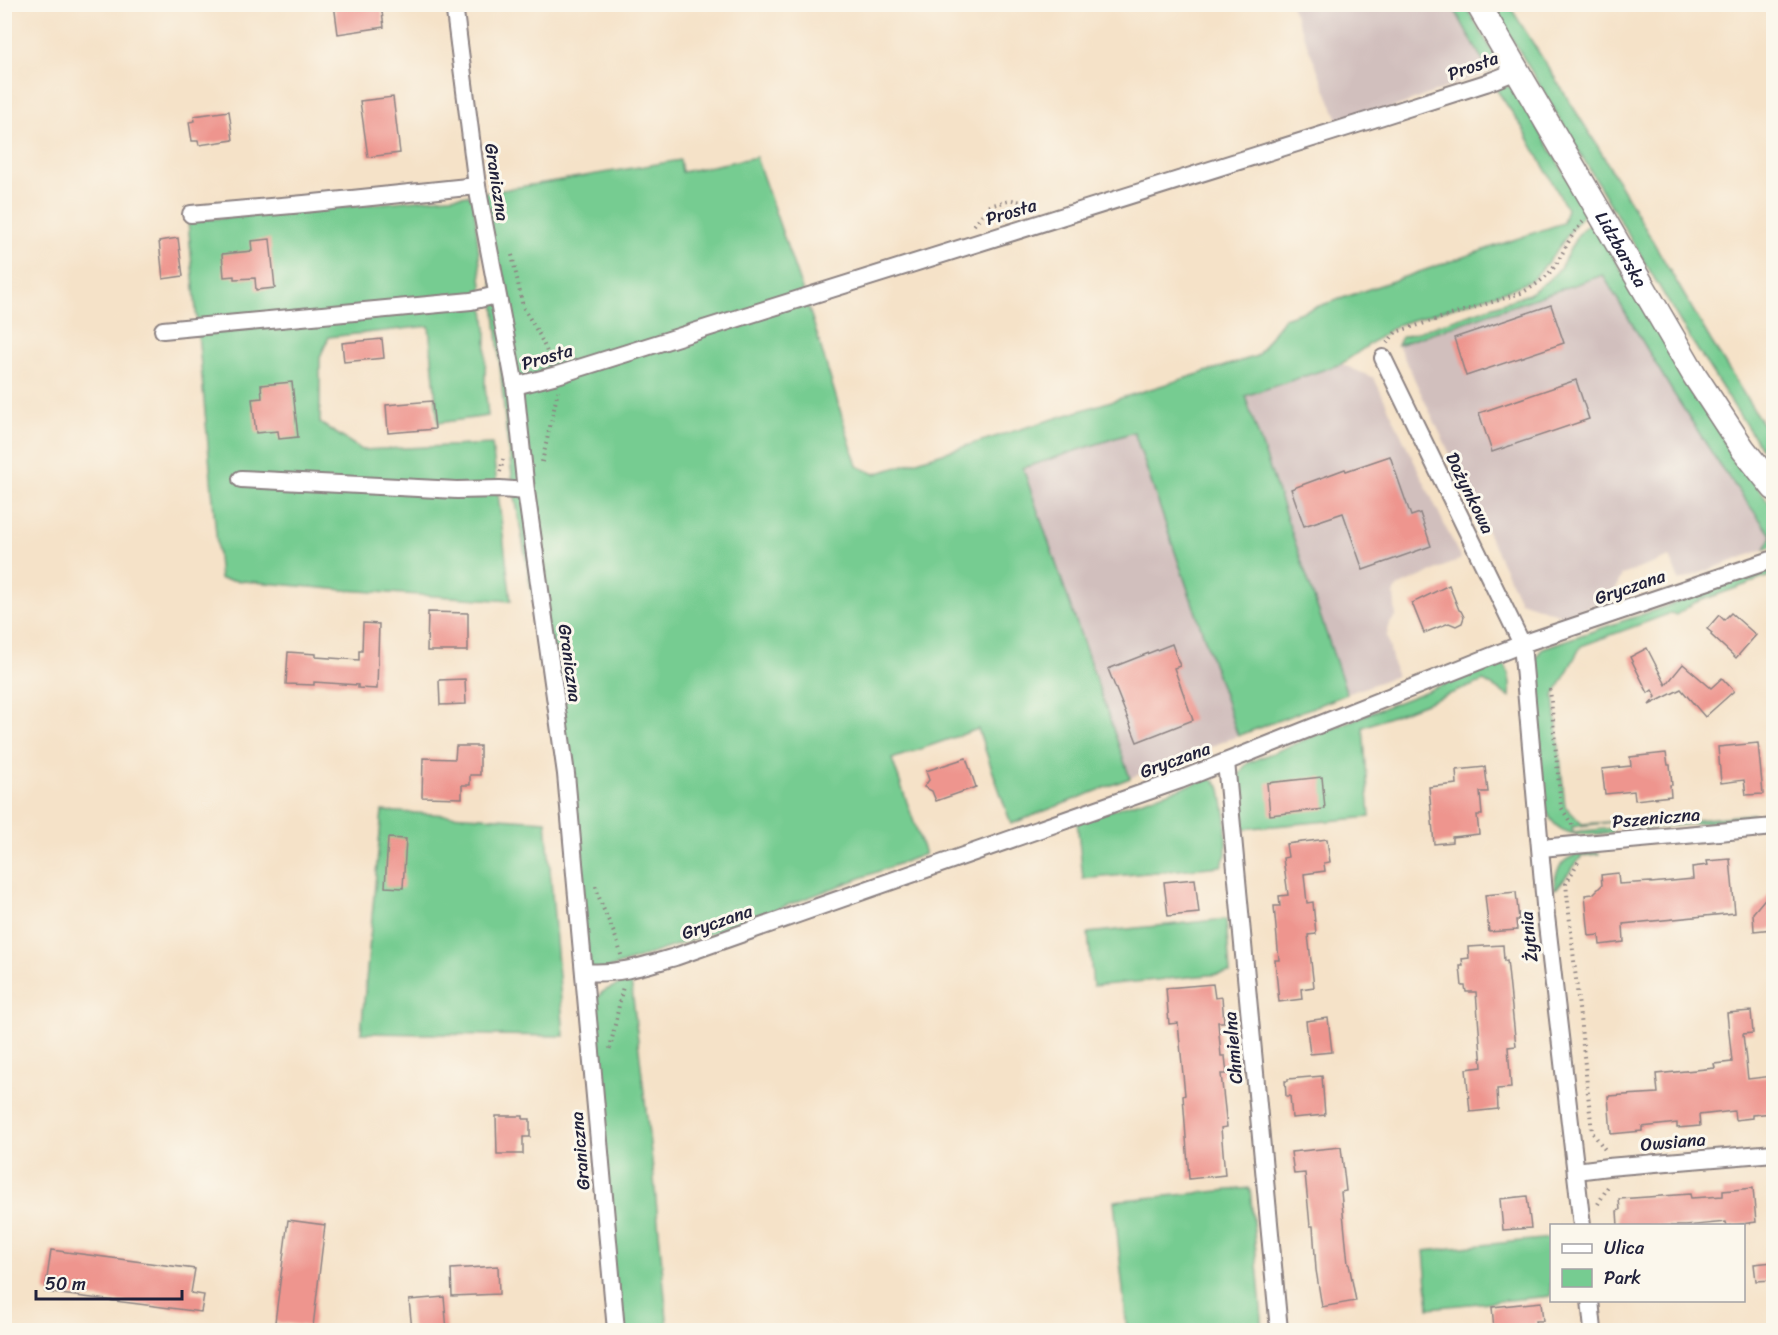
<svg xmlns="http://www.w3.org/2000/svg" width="1778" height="1335" viewBox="0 0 1778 1335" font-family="Sriracha,sans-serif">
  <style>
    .industrial { fill: #d1bfbd }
    .green { fill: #76cc91; stroke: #4c7766; stroke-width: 1.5 }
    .building { fill: #ee958e }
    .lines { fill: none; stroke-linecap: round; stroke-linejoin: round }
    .street-casing { stroke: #8c8282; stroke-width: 20 }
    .secondary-casing { stroke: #8c8282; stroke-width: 27 }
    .path { stroke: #8c8282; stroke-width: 4; stroke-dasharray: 1.5 4.5; stroke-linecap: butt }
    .street { stroke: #fff; stroke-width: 16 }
    .secondary { stroke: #fff; stroke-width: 24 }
    .labels { text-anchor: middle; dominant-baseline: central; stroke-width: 6; stroke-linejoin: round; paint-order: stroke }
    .street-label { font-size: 18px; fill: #22223b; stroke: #fbf7ec }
  </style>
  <rect width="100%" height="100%" fill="#fbf7ec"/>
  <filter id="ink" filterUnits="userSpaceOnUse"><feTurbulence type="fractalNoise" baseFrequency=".0167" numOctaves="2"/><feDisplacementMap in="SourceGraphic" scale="12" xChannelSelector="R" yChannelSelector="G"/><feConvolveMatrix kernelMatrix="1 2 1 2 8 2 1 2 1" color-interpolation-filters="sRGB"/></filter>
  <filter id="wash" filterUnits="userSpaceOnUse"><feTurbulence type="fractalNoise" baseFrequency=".008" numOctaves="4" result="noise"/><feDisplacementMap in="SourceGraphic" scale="24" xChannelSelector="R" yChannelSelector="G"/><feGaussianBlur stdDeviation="1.35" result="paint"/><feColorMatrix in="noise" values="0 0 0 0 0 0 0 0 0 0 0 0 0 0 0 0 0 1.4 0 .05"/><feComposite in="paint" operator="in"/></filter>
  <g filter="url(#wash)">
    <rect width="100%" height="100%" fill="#f5e2c8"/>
    <g class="industrial">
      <polygon points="1291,5 1452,5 1489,72 1341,127"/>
      <polygon points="1603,275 1672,391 1721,467 1772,537 1765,549 1679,581 1670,557 1622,575 1611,598 1564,616 1520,601 1398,345"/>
      <polygon points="1341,364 1374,378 1461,559 1397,587 1394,594 1396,616 1388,626 1387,636 1396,676 1347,694 1244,396"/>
      <polygon points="1134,432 1238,736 1130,778 1022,468"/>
    </g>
    <g class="green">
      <polygon points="1452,5 1465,5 1497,59 1489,72"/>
      <polygon points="1492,5 1509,5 1595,142 1711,341 1773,441 1773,467 1688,335"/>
      <polygon points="1503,86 1514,87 1587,212 1577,222 1549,261 1532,280 1511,289 1397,325 1341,364 1245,396 1347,694 1238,736 1134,432 1023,468 1130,778 1011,824 978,729 892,759 925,854 718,931 598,972 587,968 565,783 515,497 506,431 484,193 680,160 682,172 756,157 812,318 857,466 875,474 1257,356 1284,318 1563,223 1567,209 1522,127 1496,89"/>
      <polygon points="469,195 474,202 486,329 485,385 488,416 438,423 429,326 329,337 320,357 320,423 362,450 492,444 511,601 344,590 220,579 188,221"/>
      <polygon points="1593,223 1724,440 1773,508 1773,546 1765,549 1772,536 1721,467 1672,391 1603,275 1398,345 1402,337 1529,294 1551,278 1560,268 1577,236 1585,227"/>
      <path d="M1773,566v9l-79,28 -18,12 -5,-2 -90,33 -27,50 11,110 17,18 29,-2 -39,5 1,5 40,-4 -2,5c-29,2 -56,7 -66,-27l-12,-141 3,-8 7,-9 130,-44z"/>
      <path d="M1497,664l8,1c5,10 6,21 5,32l-26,-16 -121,46 7,90 -129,12c-2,-20 -11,-52 7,-66l112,-46z"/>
      <polygon points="1209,779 1215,781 1221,789 1226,819 1226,854 1221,866 1083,879 1077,821"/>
      <polygon points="382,811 546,821 564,1036 361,1033"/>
      <polygon points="1753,814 1750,818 1634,830 1629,827"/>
      <path d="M1598,852l1,2 -17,2 -25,32 -3,1c1,-30 18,-36 44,-37z"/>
      <polygon points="1226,919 1230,973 1093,986 1088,933"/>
      <path d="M631,981l23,197 14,152h-53l-27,-319c13,-23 19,-22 43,-30z"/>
      <polygon points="1250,1188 1263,1330 1127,1330 1114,1201"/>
      <polygon points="1551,1238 1551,1296 1429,1308 1424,1251"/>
    </g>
    <g id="blocks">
      <g class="building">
        <polygon points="334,4 381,4 384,27 338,34"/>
        <polygon points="393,97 400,153 368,157 360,101"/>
        <polygon points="229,111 233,140 199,145 198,141 192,141 189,122 195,121 194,116"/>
        <polygon points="178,238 183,276 163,279 159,241"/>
        <polygon points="270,239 275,288 256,290 255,278 234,279 234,276 224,277 222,254 252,251 251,241"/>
        <polygon points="1551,305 1564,343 1466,376 1454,338"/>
        <polygon points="382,339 384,358 344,362 342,343"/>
        <polygon points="1576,380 1589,419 1492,452 1479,413"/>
        <polygon points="292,382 298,437 279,439 278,431 256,433 252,399 262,398 261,385"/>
        <polygon points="432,401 435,429 388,433 386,405"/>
        <polygon points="1390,456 1411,516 1420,513 1431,546 1363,570 1343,513 1304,526 1291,489 1345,469 1346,471"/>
        <polygon points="1449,585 1459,610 1461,611 1464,617 1462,623 1456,626 1449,623 1424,633 1412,603"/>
        <polygon points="428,612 468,613 468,651 427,651"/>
        <polygon points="1731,613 1756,635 1736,658 1711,635 1712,633 1707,629 1719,615 1724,620"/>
        <polygon points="363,623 379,624 377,689 358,688 358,685 314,682 314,685 286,684 288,652 316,654 316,657 359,660 359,651 362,651"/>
        <polygon points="1172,644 1180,666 1174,668 1193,720 1137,742 1108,669"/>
        <polygon points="1647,648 1666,685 1683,664 1711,688 1722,678 1734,691 1705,717 1681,689 1649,705 1656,697 1652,690 1648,693 1630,657"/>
        <polygon points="465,679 466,704 440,705 439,680"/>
        <polygon points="1758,743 1763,794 1746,795 1744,780 1721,783 1718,747"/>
        <polygon points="456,746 480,746 480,775 470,775 470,785 462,785 462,798 422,797 423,758 455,759"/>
        <polygon points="1666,753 1668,765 1670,765 1672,785 1670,785 1671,796 1635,800 1634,791 1605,794 1602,769 1631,766 1630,757"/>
        <polygon points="966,758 976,787 936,801 932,791 924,787 929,780 926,771"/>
        <polygon points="1485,767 1488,792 1480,792 1482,815 1477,815 1479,834 1452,837 1452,842 1434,844 1429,787 1457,784 1456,770"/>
        <polygon points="1322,777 1325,809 1270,815 1267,783"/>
        <polygon points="388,838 406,839 403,888 385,887"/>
        <polygon points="1327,839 1330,862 1324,863 1325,871 1304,874 1307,903 1313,902 1316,934 1308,935 1314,987 1301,989 1302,999 1279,1002 1275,960 1279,960 1274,906 1280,906 1279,896 1288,895 1283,858 1288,857 1286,844"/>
        <polygon points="1730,859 1735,913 1623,924 1624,942 1600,945 1599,935 1589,936 1585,895 1593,894 1602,885 1601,875 1618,873 1619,884 1651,882 1651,883 1693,879 1692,867 1708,865 1707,861"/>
        <polygon points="1195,879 1199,913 1168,916 1164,882"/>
        <polygon points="1773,889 1773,929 1754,931 1753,913"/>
        <polygon points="1516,892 1519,920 1516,920 1517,930 1489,932 1485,895"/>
        <polygon points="1503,945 1504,961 1507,960 1516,1046 1508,1047 1511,1088 1497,1089 1498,1109 1470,1112 1466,1069 1482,1067 1476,992 1466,992 1465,986 1462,986 1460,966 1463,966 1462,959 1469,958 1468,947"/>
        <polygon points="1213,984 1215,998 1222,997 1224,1022 1218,1022 1221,1056 1225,1056 1227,1074 1221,1074 1227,1127 1221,1128 1225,1175 1189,1179 1183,1096 1185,1095 1178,1023 1169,1024 1166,988"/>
        <polygon points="1751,1011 1753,1033 1743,1034 1748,1079 1773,1076 1773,1113 1752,1115 1752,1118 1735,1120 1734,1111 1699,1115 1700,1126 1677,1128 1677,1123 1642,1127 1642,1131 1611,1134 1608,1096 1658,1093 1656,1074 1715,1068 1714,1064 1732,1062 1727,1013"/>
        <polygon points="1328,1018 1332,1052 1310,1054 1306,1021"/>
        <polygon points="1322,1076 1325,1115 1292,1118 1290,1096 1286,1096 1285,1081 1288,1081 1288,1079"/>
        <polygon points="496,1116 523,1116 523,1119 530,1119 530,1137 523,1137 523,1154 497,1154"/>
        <polygon points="1341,1147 1346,1191 1341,1192 1348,1264 1349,1264 1356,1301 1322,1307 1316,1270 1313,1226 1310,1226 1305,1173 1294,1174 1291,1152"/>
        <polygon points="1753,1188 1756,1222 1727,1226 1726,1222 1686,1226 1618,1226 1617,1211 1620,1210 1619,1199 1690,1194 1691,1198 1723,1196 1723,1191"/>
        <polygon points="1527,1196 1531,1228 1503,1230 1500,1199"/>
        <polygon points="288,1220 325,1225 313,1327 275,1322"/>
        <polygon points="51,1250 195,1269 191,1293 204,1295 201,1312 45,1292"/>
        <polygon points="1773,1262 1773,1280 1756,1281 1754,1264"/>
        <polygon points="498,1266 499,1294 452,1296 451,1269"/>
        <polygon points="444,1297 447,1330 412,1330 409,1300"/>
        <polygon points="1541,1302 1543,1321 1535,1321 1536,1330 1494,1330 1492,1307"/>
      </g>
    </g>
  </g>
  <g filter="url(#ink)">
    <use href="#blocks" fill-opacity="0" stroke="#8c8282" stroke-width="1.5"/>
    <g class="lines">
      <g class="street-casing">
        <g id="street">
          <polyline points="454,4 477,186 515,386 526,491 566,774 616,1330"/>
          <polyline points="191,214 304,204 477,186"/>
          <polyline points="163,330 471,301 497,295"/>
          <polyline points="1383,358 1522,644 1546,916 1582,1226"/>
          <polyline points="515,386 557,375 1373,119 1486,83 1517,71"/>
          <polyline points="241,479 457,490 500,489 526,491"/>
          <polyline points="1226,762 1279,1330"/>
          <polyline points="1541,848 1774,827"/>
          <path d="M584,972c32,3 60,-6 91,-15l505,-177 342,-136 252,-85"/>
          <polyline points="1576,1171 1608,1167 1774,1153"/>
          <polyline points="1590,1300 1593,1330"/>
        </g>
      </g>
      <g class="secondary-casing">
        <g id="secondary">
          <path id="s1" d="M1478,4l217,372 48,73 31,39"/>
        </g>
      </g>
      <g class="path">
        <polyline points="974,225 989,206 1012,200 1037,205"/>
        <polyline points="512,255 523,307 540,336 551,361"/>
        <path d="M1387,343l9,-11 125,-39c14,-7 27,-16 36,-30 8,-14 14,-29 26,-41"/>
        <polyline points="542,462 558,391"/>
        <polyline points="500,472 504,456"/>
        <polyline points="1550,689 1561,807 1574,828"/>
        <polyline points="1578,862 1566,884 1592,1132 1606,1151"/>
        <path d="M596,886c5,24 20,45 25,69"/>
        <polyline points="610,1049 623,986"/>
        <polyline points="1598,1204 1609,1185"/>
      </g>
      <use href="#street" class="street"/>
      <use href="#secondary" class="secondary"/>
    </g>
  </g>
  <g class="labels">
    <g class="street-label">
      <text transform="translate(1473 66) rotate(-20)">Prosta</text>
      <text transform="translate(497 182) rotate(81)">Graniczna</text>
      <text transform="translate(1011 212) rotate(-17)">Prosta</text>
      <text stroke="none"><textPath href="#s1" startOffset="284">Lidzbarska</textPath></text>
      <text transform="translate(547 357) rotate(-16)">Prosta</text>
      <text transform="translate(1470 493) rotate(64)">Dożynkowa</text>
      <text transform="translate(1630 587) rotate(-19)">Gryczana</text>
      <text transform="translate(570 663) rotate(82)">Graniczna</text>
      <text transform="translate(1175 760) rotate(-20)">Gryczana</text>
      <text transform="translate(1656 818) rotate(-5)">Pszeniczna</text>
      <text transform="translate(717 922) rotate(-19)">Gryczana</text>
      <text transform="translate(1529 937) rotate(-96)">Żytnia</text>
      <text transform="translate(1233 1048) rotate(-95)">Chmielna</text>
      <text transform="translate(1673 1142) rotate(-5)">Owsiana</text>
      <text transform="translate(580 1151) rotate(-95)">Graniczna</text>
    </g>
  </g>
  <rect width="1778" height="1335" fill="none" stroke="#fbf7ec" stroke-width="24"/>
  <rect x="1550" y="1224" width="195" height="78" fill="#fbf7ec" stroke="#a4a2a5" stroke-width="1.5"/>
  <rect x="1562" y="1244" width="30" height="9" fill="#ffffff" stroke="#a4a2a5" stroke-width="1.5"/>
  <text x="1604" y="1254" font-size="18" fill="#22223b">Ulica</text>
  <rect x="1562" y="1269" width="30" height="18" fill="#76cc91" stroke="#a4a2a5" stroke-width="1.5"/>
  <text x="1604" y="1284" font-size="18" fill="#22223b">Park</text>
  <path d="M36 1290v9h146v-9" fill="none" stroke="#22223b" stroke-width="3"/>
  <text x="45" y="1290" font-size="18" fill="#22223b" stroke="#fbf7ec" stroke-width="4.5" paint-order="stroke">50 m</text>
</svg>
